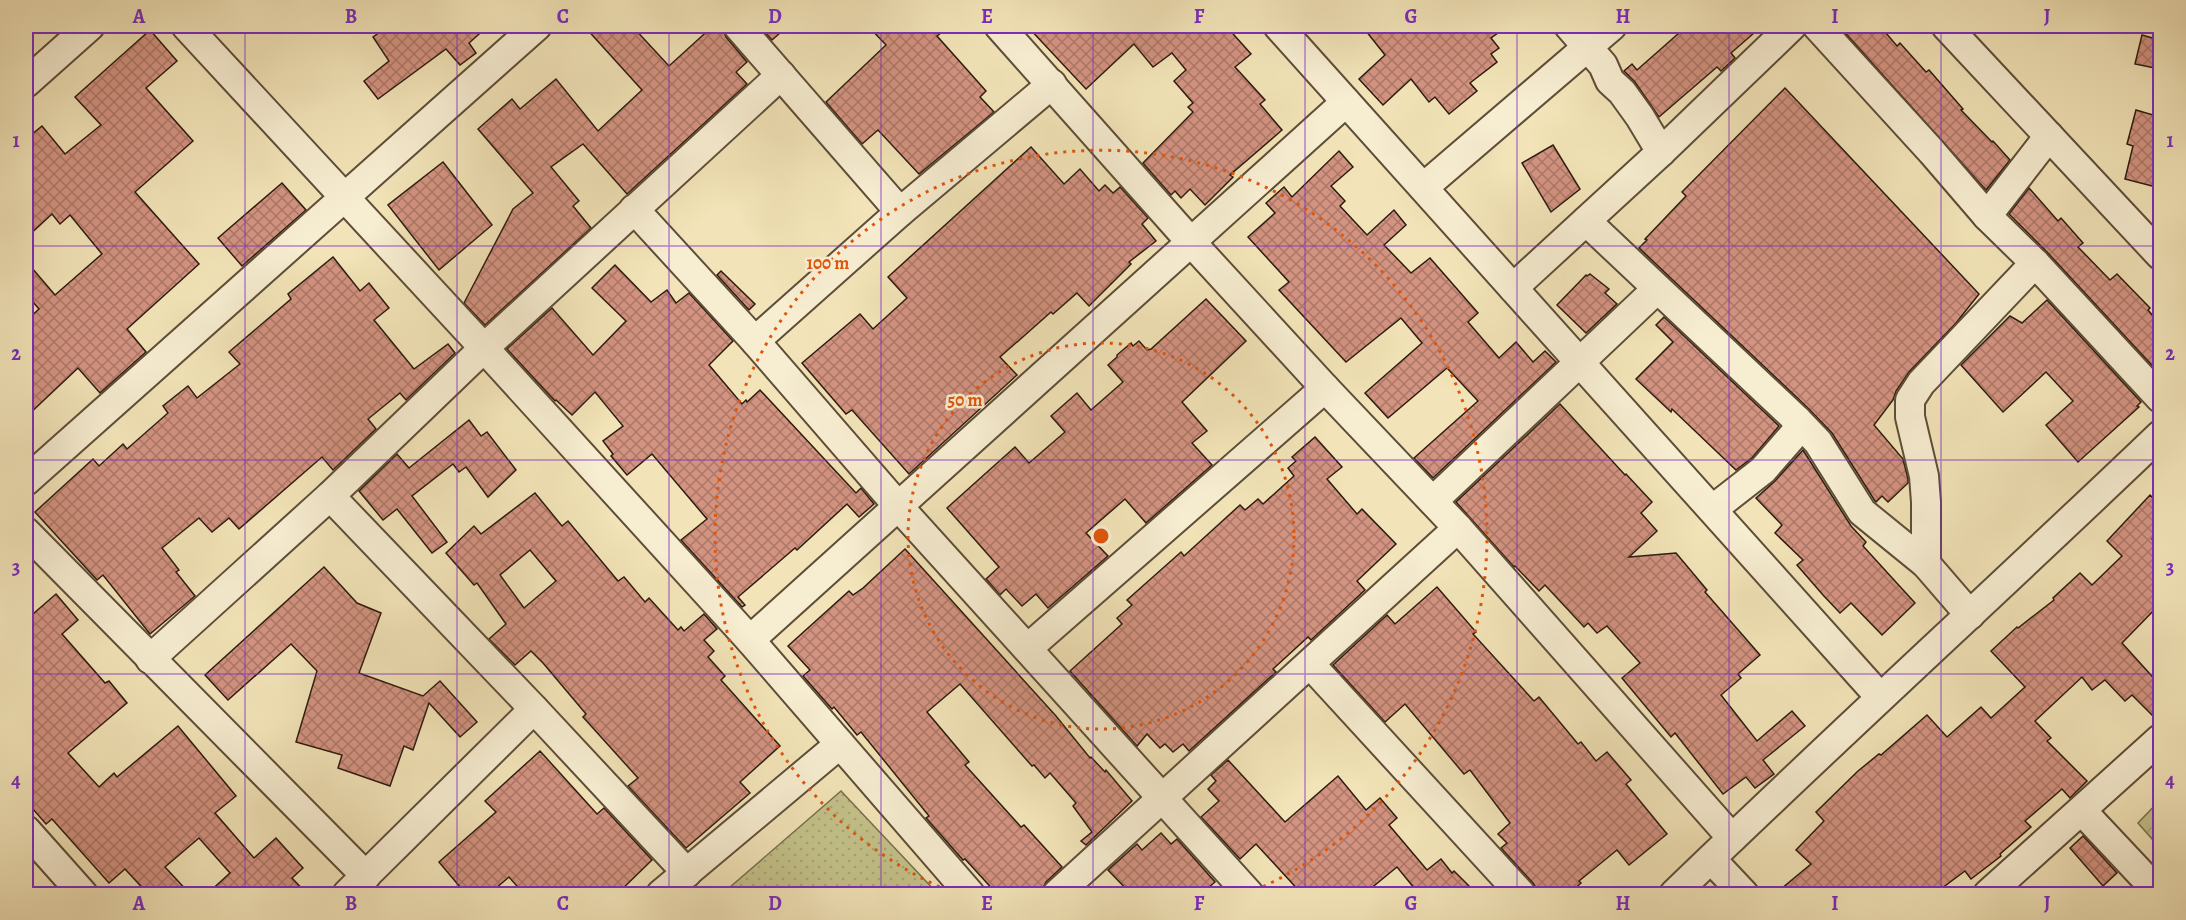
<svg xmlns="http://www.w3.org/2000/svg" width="2186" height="920" viewBox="0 0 2186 920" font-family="Alegreya,serif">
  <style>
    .grass { fill: url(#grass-dots); stroke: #786e4c; stroke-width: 1.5 }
    .forest { fill: url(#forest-crowns); stroke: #786e4c; stroke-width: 1.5 }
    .building { fill: url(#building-cross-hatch); stroke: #2d1b0f; stroke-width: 1.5; fill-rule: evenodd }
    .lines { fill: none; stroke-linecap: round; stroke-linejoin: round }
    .minor-casing { stroke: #5e4d39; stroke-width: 32 }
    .minor { stroke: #f7edd1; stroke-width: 28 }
    .grid { fill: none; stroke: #7b2cbf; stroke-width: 1.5; stroke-opacity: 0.55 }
    .ring { fill: none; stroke: #df560c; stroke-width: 3; stroke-dasharray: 3 6 }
    .centre { fill: #df560c; stroke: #f7edd1; stroke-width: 3 }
    .ring-label { font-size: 18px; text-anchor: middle; font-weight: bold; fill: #df560c; stroke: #f7edd1; stroke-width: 5; stroke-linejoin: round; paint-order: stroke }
    .neatline { fill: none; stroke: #7b2cbf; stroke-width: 2 }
    .grid-label { font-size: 20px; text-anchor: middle; font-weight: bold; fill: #7b2cbf }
  </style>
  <defs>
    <pattern id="grass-dots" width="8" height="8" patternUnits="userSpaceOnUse" patternTransform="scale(1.5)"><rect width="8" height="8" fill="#c3c189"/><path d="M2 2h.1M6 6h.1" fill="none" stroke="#a8a575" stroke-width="1.8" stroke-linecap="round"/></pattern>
    <pattern id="forest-crowns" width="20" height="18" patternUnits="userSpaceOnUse" patternTransform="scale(1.5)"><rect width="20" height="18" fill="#c3c189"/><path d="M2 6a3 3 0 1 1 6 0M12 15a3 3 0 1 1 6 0" fill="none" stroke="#a8a575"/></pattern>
    <pattern id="building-cross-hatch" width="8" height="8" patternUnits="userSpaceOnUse" patternTransform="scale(1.5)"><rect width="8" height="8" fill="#d39381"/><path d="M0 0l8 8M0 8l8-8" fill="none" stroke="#ac7768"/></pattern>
  </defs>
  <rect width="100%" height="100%" fill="#f2e4b8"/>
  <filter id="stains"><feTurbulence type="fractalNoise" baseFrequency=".00333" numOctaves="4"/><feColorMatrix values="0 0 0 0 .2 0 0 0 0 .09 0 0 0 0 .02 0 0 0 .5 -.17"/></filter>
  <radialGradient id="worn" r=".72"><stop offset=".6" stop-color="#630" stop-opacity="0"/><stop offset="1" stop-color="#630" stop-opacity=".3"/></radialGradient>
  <polygon class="grass" points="841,791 938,894 722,894"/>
  <polygon class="forest" points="2160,800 2160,848 2138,823"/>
  <g class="building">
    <polygon points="389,26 488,26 469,43 476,53 460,65 446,49 378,99 364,81 389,61 373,37"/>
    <polygon points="584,26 632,26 669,66 713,26 722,26 726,37 747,62 736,72 747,84 627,194 583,144 551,167 579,201 573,206 591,228 485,325 464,303 513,209 533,193 478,129 512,99 520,109 556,79 598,131 642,90"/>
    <polygon points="759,26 788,26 772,40"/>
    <polygon points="868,26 950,26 937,36 986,91 980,97 994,112 919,174 878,130 862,144 826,102 886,45"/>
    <polygon points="1027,26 1226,26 1251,54 1235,67 1265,100 1260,104 1282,130 1230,175 1233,177 1205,205 1190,189 1181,198 1175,191 1171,195 1143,163 1193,112 1188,107 1193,103 1174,81 1186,70 1172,53 1153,67 1134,44 1086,89"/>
    <polygon points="1362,26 1508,26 1491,38 1499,48 1491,54 1497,62 1470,83 1477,91 1449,114 1435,97 1429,102 1411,79 1383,105 1359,79 1385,55"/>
    <polygon points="1687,26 1762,26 1731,53 1735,58 1721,71 1717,67 1659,117 1635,82 1624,71 1632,64 1637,70"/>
    <polygon points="1839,26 1880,26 1897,46 1900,43 1926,72 1929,70 1963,109 1961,110 1992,142 1993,141 2010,160 1986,190"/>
    <polygon points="150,30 177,61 146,88 193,141 135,192 199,264 127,329 146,352 100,393 78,368 26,417 26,321 39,309 26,294 26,261 55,295 102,254 70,215 60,224 52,214 26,238 26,139 42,126 65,154 101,125 75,97"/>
    <polygon points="2142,35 2160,40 2160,69 2135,64"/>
    <polygon points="1785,88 1979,294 1956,323 1909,372 1896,391 1893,400 1874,425 1903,459 1908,479 1908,483 1888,502 1882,496 1876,502 1875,501 1832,433 1809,409 1639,248 1647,240 1645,239 1686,196 1682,192"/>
    <polygon points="2136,110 2160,117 2160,188 2125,179 2133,146 2127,144"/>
    <polygon points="1553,145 1580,189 1551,212 1522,163"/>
    <polygon points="1031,147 1064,184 1080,169 1099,191 1105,185 1113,193 1120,187 1148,218 1142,224 1156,241 1129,262 1131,264 1089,306 1077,293 1053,314 1051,312 1000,357 1017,375 909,474 852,410 846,414 802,363 860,314 873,329 907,298 888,277"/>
    <polygon points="1339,151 1353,167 1331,186 1345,201 1340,206 1367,235 1394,210 1406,225 1384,245 1411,273 1430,258 1478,313 1468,322 1499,358 1516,342 1533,362 1545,351 1556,362 1433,478 1414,458 1478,401 1447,368 1388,418 1365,393 1422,343 1401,318 1346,362 1279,290 1289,282 1248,237 1275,213 1266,203 1284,187 1292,197"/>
    <polygon points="443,162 492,225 439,270 388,205"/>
    <polygon points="282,183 306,210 242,266 218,238"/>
    <polygon points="2029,188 2058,221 2061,218 2083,243 2078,247 2110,280 2117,274 2150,308 2148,310 2160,324 2160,374 2047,252 2009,214"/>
    <polygon points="333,257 360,291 369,283 389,308 374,320 414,369 448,344 455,353 406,400 400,393 368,419 376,429 333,470 322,457 239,529 229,518 212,532 199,518 162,548 179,570 176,572 195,596 150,634 103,575 97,580 35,512 93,459 99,466 123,444 127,449 168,413 163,406 188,386 197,398 240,364 229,352 291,299 288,294"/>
    <polygon points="615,265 651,302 667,290 676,303 689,293 733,341 709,365 742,404 746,400 747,402 760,390 856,493 861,488 874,504 859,517 847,504 797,550 795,548 738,597 745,605 742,607 681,540 707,519 652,454 627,475 611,456 613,454 603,441 623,426 595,392 572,415 556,400 555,401 507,349 552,308 593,355 626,321 592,288"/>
    <polygon points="721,271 755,304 749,310 717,275"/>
    <polygon points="1590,274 1609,289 1605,293 1617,304 1586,333 1557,305 1586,275 1587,276"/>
    <polygon points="1206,299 1246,341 1182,402 1207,431 1192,443 1212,465 1146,523 1125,499 1086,533 1108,556 1048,608 1036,594 1022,606 1006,589 1000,595 986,579 999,567 947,508 1015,447 1029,463 1065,432 1051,416 1077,393 1091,410 1123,382 1108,365 1117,357 1117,355 1131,343 1133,346 1139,341 1147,350 1151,349"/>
    <polygon points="2047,300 2141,402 2137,406 2139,407 2078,462 2046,425 2073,401 2046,372 2003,412 1961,365 2010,316 2022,323"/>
    <polygon points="1664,317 1779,426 1752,458 1736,470 1672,409 1671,412 1636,379 1673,342 1656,325"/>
    <polygon points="1560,404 1625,475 1626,474 1652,502 1641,513 1657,531 1629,557 1676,553 1707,590 1705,592 1760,655 1738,674 1741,678 1721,695 1757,741 1792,711 1805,726 1763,760 1774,774 1755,788 1746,777 1723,794 1675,733 1671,737 1622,678 1640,663 1607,626 1597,633 1588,623 1584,627 1545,585 1539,591 1515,566 1514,567 1456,502"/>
    <polygon points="469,420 481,436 487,432 516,470 488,497 466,467 459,472 453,464 412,496 447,542 432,553 397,509 383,520 359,491 397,454 409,468"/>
    <polygon points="1315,437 1342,467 1327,479 1357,514 1362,509 1396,544 1357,581 1365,590 1311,640 1308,637 1273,669 1276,672 1189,751 1183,744 1173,752 1165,744 1160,748 1147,734 1137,746 1070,671 1122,624 1117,618 1132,605 1127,600 1181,552 1184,556 1240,505 1245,510 1258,499 1263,504 1294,476 1288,468 1296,461 1292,457"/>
    <polygon points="1803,450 1851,526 1866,542 1863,546 1915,603 1882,635 1851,603 1840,613 1823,595 1797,565 1803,560 1775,533 1782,525 1756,498 1775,481"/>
    <path d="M535,493l27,33 6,-5 50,60 6,-4 21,25 4,-4 29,32 3,-3 3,4 20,-17 13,15 -13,11 10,11 -6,6 17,19 -4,4 59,66 -40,36 10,11 -64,55 -58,-62 10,-8 -55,-61 3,-3 -43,-51 -12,-12 -16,14 -26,-26 17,-15 -29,-41 -3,2 -28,-32 28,-27 7,8zM530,550l26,31 -32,27 -24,-33z"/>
    <polygon points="2150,495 2160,505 2160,530 2152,539 2160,548 2160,604 2122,643 2160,685 2160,723 2132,695 2125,701 2105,680 2092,690 2082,677 2035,721 2051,738 2047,741 2087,781 2070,798 2062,789 2025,821 2031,827 2000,854 2001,856 1971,879 1965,871 1934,894 1775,894 1811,864 1796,850 1824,821 1816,812 1858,771 1879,754 1881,755 1927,715 1947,737 1981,707 1991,718 2025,687 1991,651 2017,627 2018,628 2054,600 2053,598 2080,573 2092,585 2122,556 2107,541"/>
    <polygon points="905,549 1056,716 1090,758 1091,757 1105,772 1106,770 1132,801 1086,845 1081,841 1092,832 1073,806 1076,803 1050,773 1045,778 1034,765 1032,766 960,684 927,712 969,762 965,765 1021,827 1024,825 1062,867 1046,882 1040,894 997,894 965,859 963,860 926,818 929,816 861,732 857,735 834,707 832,709 803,676 810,670 788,646 849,591 853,595 863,588"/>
    <polygon points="324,567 357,603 381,613 359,673 423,696 440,681 477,722 460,737 429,703 413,750 404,746 390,786 338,768 342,755 296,742 317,671 291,644 228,700 205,675"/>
    <polygon points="1437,587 1476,632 1473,634 1534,701 1539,697 1578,744 1581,742 1596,761 1607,752 1631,780 1626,784 1667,834 1629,865 1617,850 1579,881 1581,883 1569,894 1540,894 1533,883 1501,848 1507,843 1498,834 1510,823 1470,770 1464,774 1405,704 1385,722 1333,665 1387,615 1395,624"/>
    <polygon points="56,594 78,620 62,634 105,683 109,681 127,703 68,753 99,787 114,773 117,777 178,726 236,796 215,813 254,858 276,838 303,868 292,878 307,894 207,894 230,873 199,838 165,867 190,894 148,894 125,869 109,883 52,819 46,824 26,801 26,620"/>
    <polygon points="540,751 597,814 604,808 652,860 617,894 524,894 509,877 489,894 466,894 439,862 496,812 485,801"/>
    <polygon points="1228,760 1285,822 1338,776 1366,810 1380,798 1397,818 1389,825 1427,870 1441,859 1452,873 1454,871 1477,894 1419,894 1397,867 1364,894 1302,894 1256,844 1240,859 1201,817 1219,801 1208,789 1216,781 1211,775"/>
    <polygon points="1161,833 1171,844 1177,839 1215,882 1201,894 1131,894 1108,870 1137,844 1142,850"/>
    <polygon points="2083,836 2117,873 2103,886 2070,848"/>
  </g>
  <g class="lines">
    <g class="minor-casing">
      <g id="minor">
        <polyline points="186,26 484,348 750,640 970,894"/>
        <polyline points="738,26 900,212"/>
        <polyline points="999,26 1190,241 1325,388 1458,528 1732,838"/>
        <polyline points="1278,26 1880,697"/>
        <polyline points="1569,26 1603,65 1610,81 1622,92 1640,117 1661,152"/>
        <polyline points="1817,26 1932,152 1987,216 2035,263 2160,398"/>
        <polyline points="1946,26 2160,255"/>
        <polyline points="26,83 90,26"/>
        <polyline points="1424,187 1612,26"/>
        <polyline points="634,209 755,341 898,506 1249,894"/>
        <polyline points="1987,216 2049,136"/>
        <polyline points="1586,221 1797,420 1818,442 1862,512 1926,564 1970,615"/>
        <polyline points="1513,288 1661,152 1792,26"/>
        <polyline points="755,341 900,212 1052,84"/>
        <polyline points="26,481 537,26"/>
        <polyline points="330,496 534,709 687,873"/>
        <polyline points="1433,501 1657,289"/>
        <polyline points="1713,509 1763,470 1796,432 1797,420"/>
        <polyline points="26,532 366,876"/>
        <polyline points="1926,564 1926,502 1924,476 1910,417 1910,400 1921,383 2035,263"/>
        <polyline points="750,640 1346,102"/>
        <polyline points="1028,648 1325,388"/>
        <polyline points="150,659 330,496 484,348 781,75"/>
        <polyline points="1310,664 1521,894"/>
        <polyline points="2082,811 2160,894"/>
        <polyline points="26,830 83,894"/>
        <polyline points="1711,859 1744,894"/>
        <polyline points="347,894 534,709"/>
        <polyline points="661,894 840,744"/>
        <polyline points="1057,894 1458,528"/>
        <path d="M1674,894c160,-155 325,-305 486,-459"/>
        <polyline points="1988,894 2160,739"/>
      </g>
    </g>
    <use href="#minor" class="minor"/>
  </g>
  <path class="grid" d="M245,26v868M457,26v868M669,26v868M881,26v868M1093,26v868M1305,26v868M1517,26v868M1729,26v868M1941,26v868M26,246h2134M26,460h2134M26,674h2134"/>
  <g class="ring">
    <circle cx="1101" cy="536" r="193"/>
    <path d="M956 894A386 386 0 1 1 1246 894"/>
  </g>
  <circle cx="1101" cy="536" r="9" class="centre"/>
  <g class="ring-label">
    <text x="828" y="269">100 m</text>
    <text x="965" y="406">50 m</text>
  </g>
  <rect width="2186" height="920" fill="none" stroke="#f2e4b8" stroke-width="66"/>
  <rect x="33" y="33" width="2120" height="854" class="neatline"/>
  <g class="grid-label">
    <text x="139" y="23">A</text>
    <text x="351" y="23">B</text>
    <text x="563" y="23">C</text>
    <text x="775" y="23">D</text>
    <text x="987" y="23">E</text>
    <text x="1199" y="23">F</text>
    <text x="1411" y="23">G</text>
    <text x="1623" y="23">H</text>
    <text x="1835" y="23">I</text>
    <text x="2047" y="23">J</text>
    <text x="16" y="147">1</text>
    <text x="2170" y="147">1</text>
    <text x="16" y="360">2</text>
    <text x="2170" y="360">2</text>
    <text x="16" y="574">3</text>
    <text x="2170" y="574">3</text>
    <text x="16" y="787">4</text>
    <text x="2170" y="787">4</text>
    <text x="139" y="910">A</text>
    <text x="351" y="910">B</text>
    <text x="563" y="910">C</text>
    <text x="775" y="910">D</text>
    <text x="987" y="910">E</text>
    <text x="1199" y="910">F</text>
    <text x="1411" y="910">G</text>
    <text x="1623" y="910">H</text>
    <text x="1835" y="910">I</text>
    <text x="2047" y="910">J</text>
  </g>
  <rect width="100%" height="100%" filter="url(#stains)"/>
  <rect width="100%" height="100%" fill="url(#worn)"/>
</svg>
